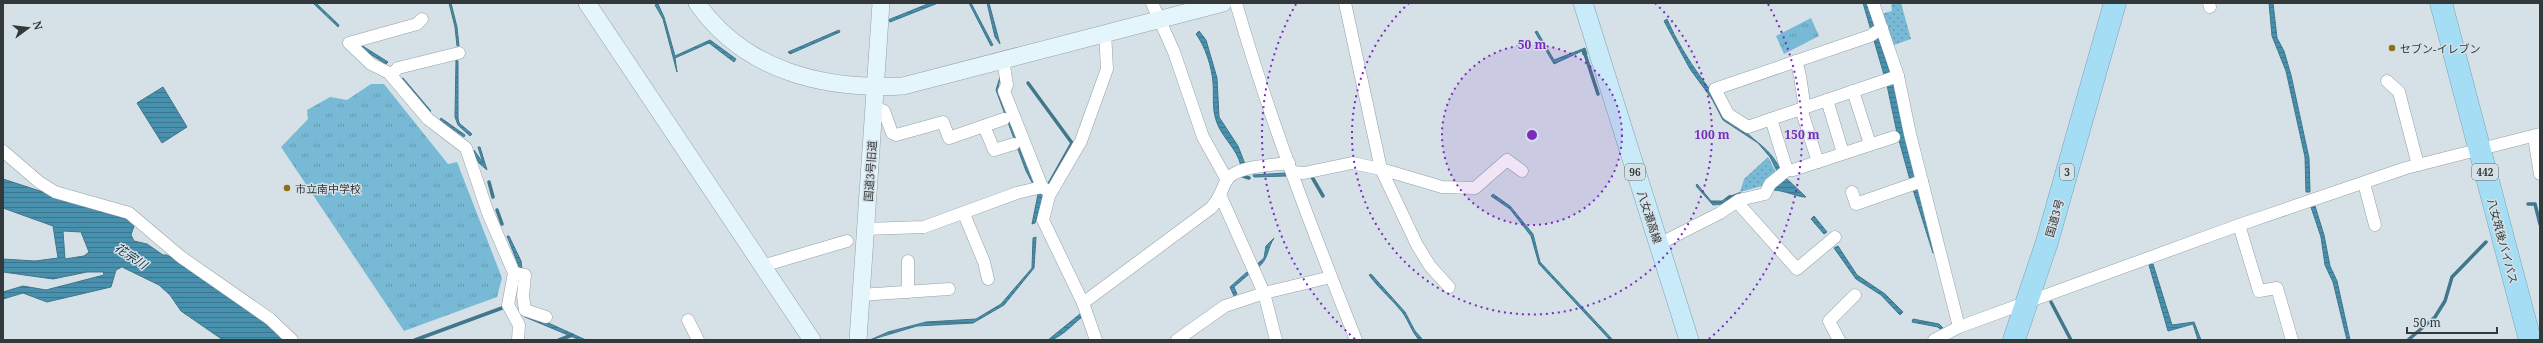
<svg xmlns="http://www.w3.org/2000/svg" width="2543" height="343" viewBox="0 0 2543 343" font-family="'Noto Serif','Noto Sans JP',serif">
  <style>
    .grass { fill: url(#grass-tufts) }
    .garden { fill: url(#garden-dots) }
    .water { fill: url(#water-rules); stroke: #41768b; fill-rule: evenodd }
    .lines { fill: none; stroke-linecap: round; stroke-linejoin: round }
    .stream { stroke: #41768b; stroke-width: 3.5 }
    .street-casing { stroke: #95a1a6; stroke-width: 13 }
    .secondary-casing { stroke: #95a1a6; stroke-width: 18 }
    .primary-casing { stroke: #7da3b4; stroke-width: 20 }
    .highway-casing { stroke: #7da3b4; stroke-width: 23 }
    .street { stroke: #fff; stroke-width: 12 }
    .secondary { stroke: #e4f5fc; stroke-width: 17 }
    .primary { stroke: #c9ebf9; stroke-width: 19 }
    .highway { stroke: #a5ddf5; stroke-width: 22 }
    .ring { fill: none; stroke: #7b2cbf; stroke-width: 2; stroke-dasharray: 2 4 }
    .poi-dot { fill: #936d15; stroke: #d5e1e7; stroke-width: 1.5 }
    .labels { text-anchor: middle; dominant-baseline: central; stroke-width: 3; stroke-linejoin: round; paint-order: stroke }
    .shield { fill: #d5e1e7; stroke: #646b6e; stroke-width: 1 }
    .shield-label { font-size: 10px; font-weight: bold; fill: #33383a }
    .poi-label { font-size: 11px; fill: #33383a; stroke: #d5e1e7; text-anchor: start }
    .street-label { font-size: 11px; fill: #33383a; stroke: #d5e1e7 }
    .water-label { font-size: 12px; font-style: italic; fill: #0f3240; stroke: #d5e1e7 }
    .centre { fill: #7b2cbf; stroke: #d5e1e7; stroke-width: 2 }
    .ring-label { font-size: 12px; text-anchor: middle; font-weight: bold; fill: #7b2cbf; stroke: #d5e1e7; stroke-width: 3; stroke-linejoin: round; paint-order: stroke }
  </style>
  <defs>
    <pattern id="grass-tufts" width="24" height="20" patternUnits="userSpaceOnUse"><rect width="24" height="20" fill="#78bad6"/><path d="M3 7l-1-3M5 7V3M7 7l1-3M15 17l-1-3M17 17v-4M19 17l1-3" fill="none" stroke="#6398af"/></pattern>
    <pattern id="garden-dots" width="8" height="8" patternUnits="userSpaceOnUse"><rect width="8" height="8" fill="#78bad6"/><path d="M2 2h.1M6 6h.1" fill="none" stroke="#6398af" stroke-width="1.8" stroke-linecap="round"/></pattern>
    <pattern id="water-rules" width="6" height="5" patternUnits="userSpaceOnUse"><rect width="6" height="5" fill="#4790ae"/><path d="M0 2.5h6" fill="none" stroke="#3c778f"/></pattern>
  </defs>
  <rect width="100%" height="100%" fill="#d5e1e7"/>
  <g class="grass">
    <polygon points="1811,18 1819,36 1784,54 1776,36"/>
    <polygon points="371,84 384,84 448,164 457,162 502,278 497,297 404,331 281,147 308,119 307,110 330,97 347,100"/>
  </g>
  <g class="garden">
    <polygon points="1891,3 1901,3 1911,39 1891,46 1881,14 1892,11"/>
    <polygon points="1768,157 1776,172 1762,186 1740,192 1744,179"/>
  </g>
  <g class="water">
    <polygon points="313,3 316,3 339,25 338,27"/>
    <polygon points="449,3 451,3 457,27 459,46 457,46 455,27"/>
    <polygon points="930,3 938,3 890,22 888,20"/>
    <polygon points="969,3 971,3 993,45 991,46"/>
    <polygon points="987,3 989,3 1000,44 995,37"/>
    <polygon points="1863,3 1867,3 1895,89 1910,159 1938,252 1933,253 1910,180 1897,133 1887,85"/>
    <polygon points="2269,3 2273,3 2277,38 2284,51 2291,75 2309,158 2310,192 2306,192 2305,157 2286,71 2272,36"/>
    <polygon points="658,4 664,17 675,56 710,40 736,59 734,62 709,43 675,58 677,72 663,19 655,5"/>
    <path d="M1667,19c18,42 47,77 76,110 14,15 27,19 37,40l-3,2 -7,-14 -12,-14 -35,-23 -11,-21 -22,-30 -26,-48z"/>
    <polygon points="839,30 840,32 790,54 788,52"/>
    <path d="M1199,31l7,9 11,38 2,39 19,29 7,18 -4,2c-4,-18 -20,-29 -25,-46 -4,-12 -2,-25 -3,-37 -1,-16 -8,-37 -17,-49z"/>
    <polygon points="1537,31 1554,60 1585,48 1587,54 1583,55 1582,51 1554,64 1535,32"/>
    <polygon points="361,45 388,62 386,64 359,47"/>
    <polygon points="456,60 458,61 458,118 459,123 472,134 470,136 458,125 455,117"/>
    <polygon points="1000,77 998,89 1027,168 1036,185 1034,186 1026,171 996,90"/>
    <polygon points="403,78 431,111 429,112 401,79"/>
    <polygon points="163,87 187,127 162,143 137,103"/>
    <polygon points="441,118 465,135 464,137 440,120"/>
    <polygon points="478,147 480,147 487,170 479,163 473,152 474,150 483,163"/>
    <polygon points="1285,173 1286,176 1254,177 1253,175"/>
    <path d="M1785,177l21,20c-5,1 -23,-7 -33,-7z"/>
    <path d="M3,179l123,40 8,7 -3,9 3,6 13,3 16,11h4c34,20 89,55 115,85h-59l-42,-29 -11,-16 -11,-10 -37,-18 -6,3 -5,17 -64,15 -24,-9 -20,6v-7l20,-6 23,4 58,-15 -1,-3h-16l-34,7 -50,-7v-13l32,2 23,-3 -5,-32 -50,-18zM63,231l18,1 8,20 -5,4 -19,3z"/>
    <polygon points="1697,184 1711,201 1722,201 1730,195 1732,197 1722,204 1713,205 1696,186"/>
    <polygon points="1042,193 1045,194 1035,223 1032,224 1038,194"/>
    <polygon points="1493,194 1510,206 1533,234 1540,262 1613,340 1610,340 1539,264 1531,236 1510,209 1491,196"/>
    <polygon points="2315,206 2324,235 2330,266 2337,281 2350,340 2347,340 2333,282 2325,265 2321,237 2311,207"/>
    <polygon points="1814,216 1827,232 1824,234 1811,219"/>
    <polygon points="507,236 509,236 521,261 522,269 520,269"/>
    <polygon points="1036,237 1034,268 1004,305 973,323 917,326 870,340 888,332 926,322 976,319 1001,304 1032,268 1033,238"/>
    <path d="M1274,238c-7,10 -5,22 -17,30l-2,-2 9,-8 2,-12z"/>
    <polygon points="1838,246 1857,275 1885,294 1903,312 1900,315 1881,295 1856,279 1834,248"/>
    <polygon points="2153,264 2172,325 2194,322 2201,340 2198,340 2193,324 2168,331 2149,265"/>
    <polygon points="1247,272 1249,274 1234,287 1237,294 1234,296 1230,287"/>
    <path d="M1371,274l34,38 10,19 8,9h-4c-7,-8 -10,-18 -16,-27 -10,-13 -24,-24 -34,-38z"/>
    <polygon points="520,294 544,321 586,340 580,340 525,317 522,315"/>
    <path d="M1080,314l2,3c-9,7 -23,23 -34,23z"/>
    <polygon points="1913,319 1939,324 1944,329 1942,331 1938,327 1912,322"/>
  </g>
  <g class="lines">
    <g class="stream">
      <polyline points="1584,51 1598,94"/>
      <polyline points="1028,83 1072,143 1049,184"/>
      <polyline points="1243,176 1249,178"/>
      <polyline points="1312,177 1323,196"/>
      <polyline points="489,182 493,197"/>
      <polyline points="1727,199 1740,194"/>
      <polyline points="2528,204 2535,204 2540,224"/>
      <polyline points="497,210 502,224"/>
      <polyline points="2051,302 2071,340"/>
      <polyline points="415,340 502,308"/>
      <polyline points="559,340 572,335"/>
      <polyline points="2408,340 2435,317 2445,301 2452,277 2486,242"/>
    </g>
    <g class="street-casing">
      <g id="street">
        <polyline points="1152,3 1174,52 1203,137 1227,180"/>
        <path d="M1236,3c33,115 76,226 120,337"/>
        <polyline points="1345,3 1381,169 1417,245 1430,266 1449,287"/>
        <polyline points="1873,3 1898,76 1910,134 1959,327"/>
        <polyline points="2209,3 2210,7"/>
        <polyline points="422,19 417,24 349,43 371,64 389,73 428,119 466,148 488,213 514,273 508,305 519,325 518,340"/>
        <polyline points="1003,59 1007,85 1004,91 1042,187 1048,191"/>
        <path d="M1796,61c6,17 5,29 9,46"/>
        <polyline points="391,75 398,68 459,53"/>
        <polyline points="2387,81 2399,92 2418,165"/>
        <polyline points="1853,91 1870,144"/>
        <polyline points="1827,100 1843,153"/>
        <polyline points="874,106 884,111 892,133 896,135 943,122 949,138 1004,119"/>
        <polyline points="1801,109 1818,162"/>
        <polyline points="1771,119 1748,127 1728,114 1715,89 1870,36 1882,28"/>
        <polyline points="984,126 994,150 1014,144"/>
        <polyline points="2534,137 2540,174"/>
        <polyline points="3,151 39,182 55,192 129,213 181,257 270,319 292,340"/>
        <polyline points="1787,170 1793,170 1894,137"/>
        <polyline points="1292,172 1304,173 1352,163 1381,169 1442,187 1475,188 1507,160 1522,171"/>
        <polyline points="2364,183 2375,225"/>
        <polyline points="1852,192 1856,204 1922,181"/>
        <polyline points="1221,197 1264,293 1276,340"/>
        <polyline points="1737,202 1797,269 1835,237"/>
        <polyline points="964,214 984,262 988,279"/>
        <polyline points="2239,225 2259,291 2277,288 2292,340"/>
        <polyline points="865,229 924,227 1017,193 1042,187"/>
        <polyline points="1659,244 1720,213 1739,200 1765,194 1770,184 1787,170 1771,119 1898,76"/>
        <polyline points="908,261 908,292"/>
        <polyline points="762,266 847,241"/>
        <polyline points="514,273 525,275 523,296 525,310 546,317"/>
        <polyline points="860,295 949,289"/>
        <path d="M1083,303l128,-95c10,-11 9,-15 15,-27 8,-15 47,-16 63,-18"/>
        <polyline points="688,320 698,340"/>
        <polyline points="1096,340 1083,303 1043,220 1049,196 1081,141 1107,69 1105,32"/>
        <polyline points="1177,340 1225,306 1264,293 1331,277"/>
        <polyline points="1839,340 1829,321 1855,295"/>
        <polyline points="1934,340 1959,327 2239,225 2406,168 2540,134"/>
      </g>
    </g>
    <g class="secondary-casing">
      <g id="secondary">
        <polyline points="587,3 812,340"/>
        <path d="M697,3c47,68 127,87 206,83l320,-83"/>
        <polyline points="858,340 881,3"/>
      </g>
    </g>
    <g class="primary-casing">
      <polyline id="primary" points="1583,3 1689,340"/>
    </g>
    <g class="highway-casing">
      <g id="highway">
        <polyline points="2441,3 2530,340"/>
        <polyline points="2014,340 2047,242 2115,3"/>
      </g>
    </g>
    <use href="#street" class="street"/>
    <use href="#secondary" class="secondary"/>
    <use href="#primary" class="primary"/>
    <use href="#highway" class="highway"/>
  </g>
  <circle cx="1532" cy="135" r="90" fill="#7b2cbf" fill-opacity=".12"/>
  <g class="ring">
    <circle cx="1532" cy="135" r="90"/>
    <path d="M1655 3A180 180 0 1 1 1409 3"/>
    <path d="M1355 339A270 270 0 0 1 1296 4M1768 4A270 270 0 0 1 1709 339"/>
  </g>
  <g class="poi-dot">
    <circle cx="2392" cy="48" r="4"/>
    <circle cx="287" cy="188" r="4"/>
  </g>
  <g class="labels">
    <g class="shield">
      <rect x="1625" y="164" width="20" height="16" rx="3"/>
      <rect x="2060" y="164" width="14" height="16" rx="3"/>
      <rect x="2472" y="164" width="26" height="16" rx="3"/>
    </g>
    <g class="shield-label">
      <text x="1635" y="172">96</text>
      <text x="2067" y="172">3</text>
      <text x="2485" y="172">442</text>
    </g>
    <g class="poi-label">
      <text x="2400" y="48">セブン-イレブン</text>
      <text x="295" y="188">市立南中学校</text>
    </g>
    <g class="street-label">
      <text transform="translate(870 171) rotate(-86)">国道3号旧道</text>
      <text transform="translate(1650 217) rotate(72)">八女瀬高線</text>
      <text transform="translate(2054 218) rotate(-74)">国道3号</text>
      <text transform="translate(2503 241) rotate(75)">八女筑後バイパス</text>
    </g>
    <g class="water-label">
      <text transform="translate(131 256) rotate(34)">花宗川</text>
    </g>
  </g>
  <circle cx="1532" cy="135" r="6" class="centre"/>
  <g class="ring-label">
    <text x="1532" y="49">50 m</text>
    <text x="1712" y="139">100 m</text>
    <text x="1802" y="139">150 m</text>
  </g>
  <rect width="2543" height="343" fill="none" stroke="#33383a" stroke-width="8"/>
  <g transform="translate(28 28) rotate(75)" stroke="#d5e1e7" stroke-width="3" paint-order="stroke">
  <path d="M0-3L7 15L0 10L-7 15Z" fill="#33383a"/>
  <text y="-6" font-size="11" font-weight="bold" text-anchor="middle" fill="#33383a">N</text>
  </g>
  <path d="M2407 327v6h90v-6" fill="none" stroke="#33383a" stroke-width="2"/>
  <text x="2413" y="327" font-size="12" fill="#33383a" stroke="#d5e1e7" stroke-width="3" paint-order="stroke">50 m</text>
</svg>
